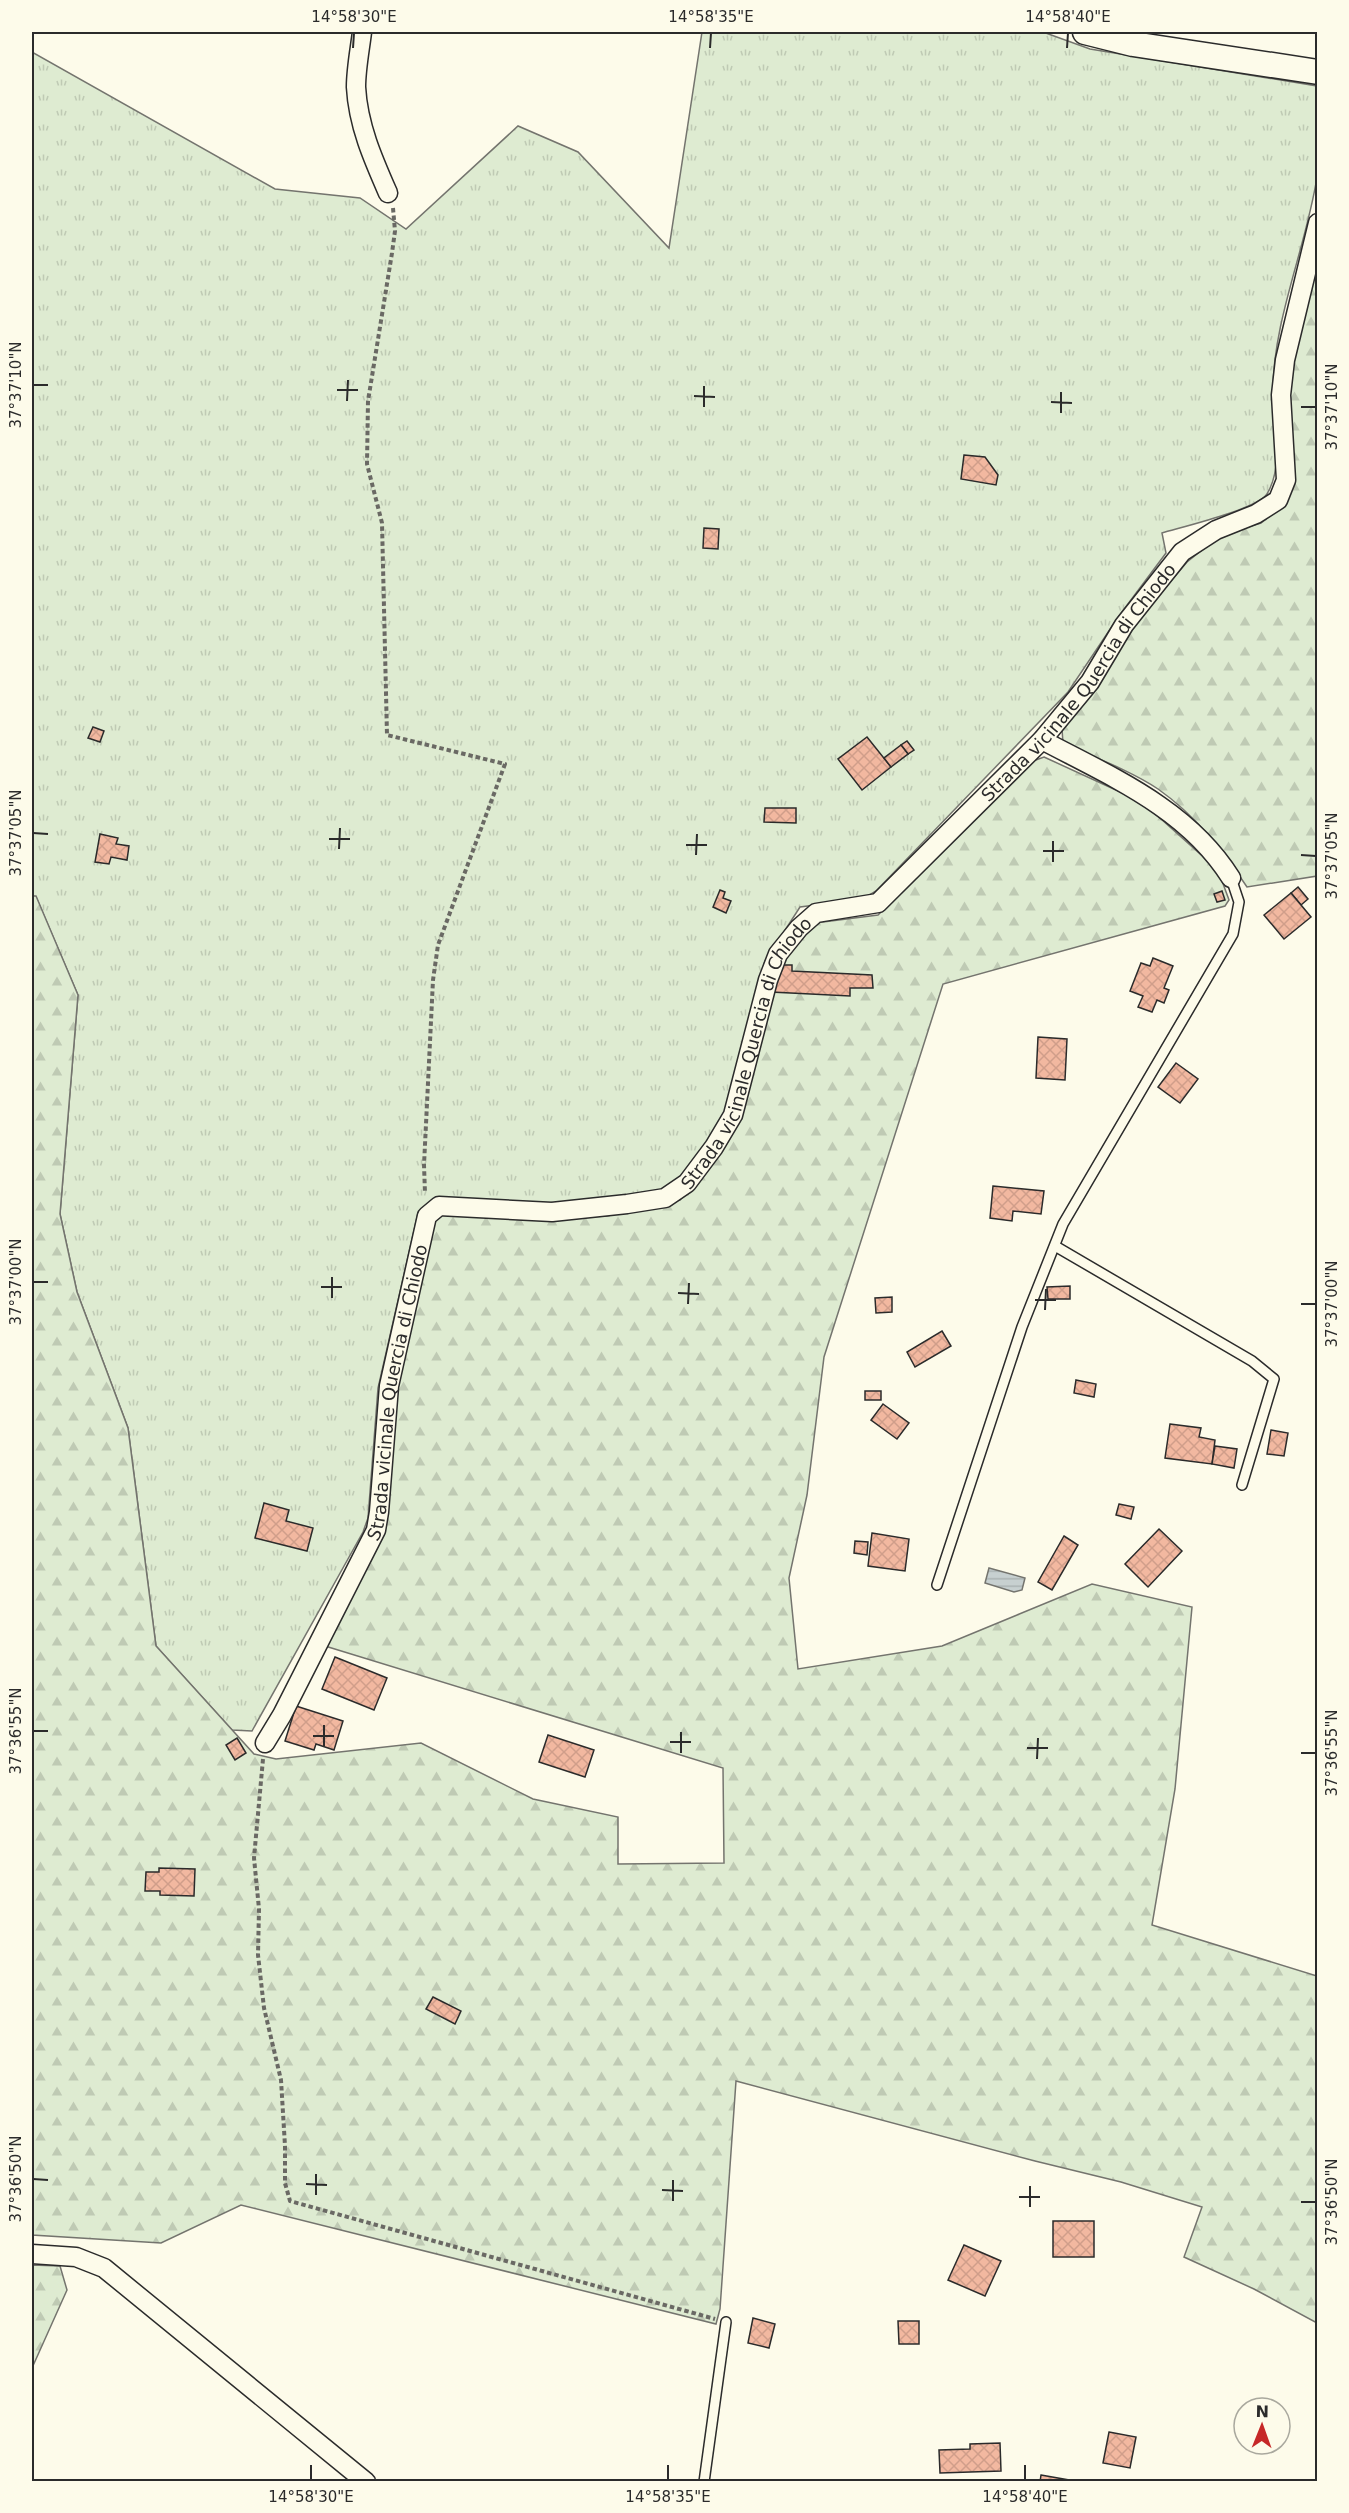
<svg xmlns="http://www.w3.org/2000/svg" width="1349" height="2513" viewBox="0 0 1349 2513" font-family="'DejaVu Sans',sans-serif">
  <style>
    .grass { fill: url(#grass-tufts); stroke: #74746e; stroke-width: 1.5 }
    .forest { fill: url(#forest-firs); stroke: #74746e; stroke-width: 1.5 }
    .water { fill: url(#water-rules); stroke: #74746e; stroke-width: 1.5 }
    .building { fill: url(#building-cross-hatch); stroke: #2b2b2b; stroke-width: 1.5 }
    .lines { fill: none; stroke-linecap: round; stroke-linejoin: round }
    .lane-casing { stroke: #2b2b2b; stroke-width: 12 }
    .street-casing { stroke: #2b2b2b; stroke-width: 21 }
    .secondary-casing { stroke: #2b2b2b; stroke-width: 27 }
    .path { stroke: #6a6964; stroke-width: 4; stroke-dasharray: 4.5 3; stroke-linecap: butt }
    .lane { stroke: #fdfbea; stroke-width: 9 }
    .street { stroke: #fdfbea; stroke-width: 18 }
    .secondary { stroke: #fdfbea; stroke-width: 24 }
    .ticks { fill: none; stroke: #2b2b2b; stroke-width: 2 }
    .labels { text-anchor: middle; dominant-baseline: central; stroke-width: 4.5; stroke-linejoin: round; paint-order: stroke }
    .street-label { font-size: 18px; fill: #2b2b2b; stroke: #fdfbea }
    .neatline { fill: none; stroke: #2b2b2b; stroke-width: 2 }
    .ticks-label { font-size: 15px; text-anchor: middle; fill: #2b2b2b }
  </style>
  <defs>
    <pattern id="grass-tufts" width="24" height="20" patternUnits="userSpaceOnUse" patternTransform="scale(1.5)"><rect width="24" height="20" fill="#deebd1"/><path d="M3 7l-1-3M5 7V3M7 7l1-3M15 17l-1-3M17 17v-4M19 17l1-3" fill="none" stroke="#bfcab4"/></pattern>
    <pattern id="forest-firs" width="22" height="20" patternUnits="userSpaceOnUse" patternTransform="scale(1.5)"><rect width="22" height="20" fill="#deebd1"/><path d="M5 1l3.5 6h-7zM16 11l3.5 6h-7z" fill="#bfcab4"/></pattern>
    <pattern id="water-rules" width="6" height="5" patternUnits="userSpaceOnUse" patternTransform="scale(1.5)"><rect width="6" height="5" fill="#c7d0d0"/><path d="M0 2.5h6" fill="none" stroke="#abb3b3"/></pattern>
    <pattern id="building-cross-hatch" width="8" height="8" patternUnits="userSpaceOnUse" patternTransform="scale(1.5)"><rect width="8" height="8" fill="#f2b8a0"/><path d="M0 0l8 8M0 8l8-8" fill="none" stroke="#d09e8a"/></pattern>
  </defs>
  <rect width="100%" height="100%" fill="#fdfbea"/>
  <path class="grass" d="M702,32h341l47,17 227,37c0,29 5,64 0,91 -11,71 -44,143 -44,214 -1,33 12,73 -6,103 -9,15 -85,33 -105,39l4,20 -47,63 -51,76 -192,199 -13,8 -63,8 -35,54 -39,153 -17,30 -32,36 -16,12 -112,13 -116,-3 -15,11 -40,175 -10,130 -5,14 -111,199 -20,-1 -76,-84 -28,-218 -51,-136 -17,-78 18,-219 -42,-98 -4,-1v-844l243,137 85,9 46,31 112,-103 60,26 91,96z"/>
  <g class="forest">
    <path d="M1317,259v617l-70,11c-25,-38 -52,-72 -89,-98 -25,-17 -66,-33 -95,-46l-1,-14 70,-102 55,-65 34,-27 40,-12 23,-18 8,-143z"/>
    <polygon points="1044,757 1142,802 1218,870 1229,900 1225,906 943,984 824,1357 807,1495 789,1578 798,1669 942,1646 1092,1584 1192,1607 1175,1789 1152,1925 1317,1976 1317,2323 1254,2289 1184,2257 1202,2207 1121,2182 1035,2161 736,2081 720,2309 716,2324 241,2205 161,2243 32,2235 32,896 36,896 78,995 60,1214 77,1292 128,1428 156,1646 254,1754 276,1759 421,1743 533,1799 618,1817 618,1864 724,1863 723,1768 325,1646 382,1534 396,1387 434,1219 443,1215 543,1219 607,1216 680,1200 731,1135 771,1000 786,956 815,923 878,915 1033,761"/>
    <polygon points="32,2265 60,2266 67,2290 32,2368"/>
  </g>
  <polygon class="water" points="989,1568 1025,1578 1022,1590 1014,1592 985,1583"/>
  <g class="building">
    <polygon points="964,455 985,457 998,475 996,485 961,479"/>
    <polygon points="704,528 719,529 718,549 703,548"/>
    <polygon points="93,727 104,731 100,742 88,738"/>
    <polygon points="867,737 891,767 862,790 838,759"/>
    <polygon points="907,741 914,750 908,754 901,745"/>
    <polygon points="901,745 908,754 891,767 884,758"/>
    <polygon points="765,808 796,808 796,823 764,822"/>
    <polygon points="100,834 118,838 116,844 129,846 127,860 111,857 109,864 95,862"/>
    <polygon points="1298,887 1308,899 1301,905 1291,893"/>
    <polygon points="720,890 725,892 723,898 731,901 726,913 713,907"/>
    <polygon points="1222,891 1225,900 1217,902 1214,894"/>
    <polygon points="1291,893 1311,917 1284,939 1264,915"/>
    <polygon points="1153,958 1173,966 1164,988 1169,990 1164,1003 1157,1000 1152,1012 1138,1007 1143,996 1130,991 1141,963 1150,966"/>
    <polygon points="778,965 792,965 792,971 872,975 873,988 850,988 850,996 771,992"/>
    <polygon points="1038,1037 1067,1039 1065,1080 1036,1078"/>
    <polygon points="1176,1063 1198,1079 1180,1103 1158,1087"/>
    <polygon points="993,1186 1044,1191 1041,1214 1013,1211 1012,1221 990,1218"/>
    <polygon points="1070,1286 1070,1299 1048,1299 1047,1287"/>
    <polygon points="892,1297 892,1312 876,1313 875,1298"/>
    <polygon points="942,1331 951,1346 915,1367 907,1352"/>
    <polygon points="1076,1380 1096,1384 1094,1397 1074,1393"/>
    <rect x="865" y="1391" width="16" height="9"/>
    <polygon points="883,1404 909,1423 897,1439 871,1420"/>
    <polygon points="1170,1424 1201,1428 1199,1437 1215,1440 1212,1464 1165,1458"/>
    <polygon points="1271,1430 1288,1433 1284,1456 1267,1454"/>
    <polygon points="1215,1446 1237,1449 1234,1468 1212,1464"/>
    <polygon points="264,1503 289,1510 286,1521 313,1528 307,1551 255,1538"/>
    <polygon points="1119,1504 1134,1507 1131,1519 1116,1515"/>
    <polygon points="1159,1529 1182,1551 1148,1587 1125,1564"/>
    <polygon points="872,1533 909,1539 905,1571 868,1566"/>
    <polygon points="1064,1536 1078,1545 1052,1590 1038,1582"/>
    <polygon points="855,1541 868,1542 867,1555 854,1553"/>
    <polygon points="335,1657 387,1678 374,1710 322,1689"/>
    <polygon points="296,1706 343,1721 334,1750 316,1744 314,1750 285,1741"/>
    <polygon points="548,1735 594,1750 585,1777 539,1762"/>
    <polygon points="237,1738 246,1753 235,1760 226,1745"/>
    <polygon points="159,1868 195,1869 194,1896 160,1895 160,1891 145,1891 146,1872 159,1872"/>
    <polygon points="433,1997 461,2011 455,2024 426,2009"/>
    <rect x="1053" y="2221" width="41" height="36"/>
    <polygon points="964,2245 1001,2261 985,2296 948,2280"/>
    <polygon points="753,2318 775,2324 769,2348 748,2343"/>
    <polygon points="898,2321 919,2321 919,2344 899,2344"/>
    <polygon points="1109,2432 1136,2437 1130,2468 1103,2463"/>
    <polygon points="1000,2443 1001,2471 940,2473 939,2450 970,2449 970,2444"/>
    <polygon points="1041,2475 1069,2480 1070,2482 1040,2482"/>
  </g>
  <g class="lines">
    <g class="lane-casing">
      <g id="lane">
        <polyline points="1055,1246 1252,1361 1274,1379 1242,1485"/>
        <polyline points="937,1585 1022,1327 1063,1224 1233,934 1239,902 1231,878"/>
        <polyline points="704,2482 726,2322"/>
      </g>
    </g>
    <g class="street-casing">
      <g id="street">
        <path d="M362,32c-2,17 -6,37 -6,55 2,38 17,72 32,106"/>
        <path d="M1042,740c70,37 146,69 189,138"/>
        <path id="s1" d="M265,1743l17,-28 94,-185 3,-18 10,-126 38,-170 12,-10 113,6 75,-8 38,-6 22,-15 27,-36 19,-32 35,-135 10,-26 21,-26 17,-15 62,-10 164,-163 48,-58 34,-57 58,-73 34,-22 40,-16 22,-14 8,-20 -5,-85 4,-35 33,-137"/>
        <polyline points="32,2254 76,2257 104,2268 366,2482"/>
      </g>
    </g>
    <g class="secondary-casing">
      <polyline id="secondary" points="1085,32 1133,44 1318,72"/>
    </g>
    <g class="path">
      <polyline points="393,208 395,231 392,253 368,401 367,464 382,523 387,735 505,764 438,945 433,980 424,1165 425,1193"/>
      <polyline points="263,1759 254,1858 259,1909 258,1955 264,2008 281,2080 285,2146 285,2183 290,2201 715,2319"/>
    </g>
    <use href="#lane" class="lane"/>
    <use href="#street" class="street"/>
    <use href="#secondary" class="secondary"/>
  </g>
  <path class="ticks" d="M353,48l1,-15M710,48l1,-15M1067,48l1,-15M33,385h15M337,390h21M694,396l21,1M347,401l1,-21M1051,402l21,1M704,407v-21M1301,407h15M1061,413v-21M33,833l15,1M329,839h21M686,845h21M339,849l1,-21M1043,851h21M696,855l1,-21M1301,855l15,1M1053,862v-21M33,1282h15M321,1287h21M678,1293l21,1M332,1298v-21M1035,1300h21M688,1304l1,-21M1301,1304h15M1045,1310l1,-21M33,1731h15M313,1736h21M670,1742h21M324,1746v-21M1027,1748h21M681,1753v-21M1301,1753h15M1037,1759l1,-21M33,2179l15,1M306,2184l21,1M662,2190l21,1M316,2195v-21M1019,2197h21M673,2201v-21M1301,2202h15M1030,2207v-21M311,2480v-15M668,2480v-15M1025,2480v-15"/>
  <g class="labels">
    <g class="street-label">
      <text stroke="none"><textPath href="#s1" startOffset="1496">Strada vicinale Quercia di Chiodo</textPath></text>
      <text stroke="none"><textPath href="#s1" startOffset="974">Strada vicinale Quercia di Chiodo</textPath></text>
      <text stroke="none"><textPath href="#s1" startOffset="380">Strada vicinale Quercia di Chiodo</textPath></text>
    </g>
  </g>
  <rect width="1349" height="2513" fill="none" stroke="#fdfbea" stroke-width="66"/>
  <g transform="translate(1262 2426) rotate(1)"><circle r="28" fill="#fdfbea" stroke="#a9a89e" stroke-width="1.5"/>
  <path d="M0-4.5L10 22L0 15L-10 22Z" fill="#c62828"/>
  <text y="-9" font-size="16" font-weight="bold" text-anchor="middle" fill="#2b2b2b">N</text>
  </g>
  <rect x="33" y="33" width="1283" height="2447" class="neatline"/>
  <g class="ticks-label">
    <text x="354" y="22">14°58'30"E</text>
    <text x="711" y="22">14°58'35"E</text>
    <text x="1068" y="22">14°58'40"E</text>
    <text transform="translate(16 385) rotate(-90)" y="5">37°37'10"N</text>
    <text transform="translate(1332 407) rotate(-90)" y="5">37°37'10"N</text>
    <text transform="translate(16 833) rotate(-90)" y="5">37°37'05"N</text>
    <text transform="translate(1332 856) rotate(-90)" y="5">37°37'05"N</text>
    <text transform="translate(16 1282) rotate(-90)" y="5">37°37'00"N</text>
    <text transform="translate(1332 1304) rotate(-90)" y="5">37°37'00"N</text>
    <text transform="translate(16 1731) rotate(-90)" y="5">37°36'55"N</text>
    <text transform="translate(1332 1753) rotate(-90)" y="5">37°36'55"N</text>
    <text transform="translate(16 2179) rotate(-90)" y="5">37°36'50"N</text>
    <text transform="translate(1332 2202) rotate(-90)" y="5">37°36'50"N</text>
    <text x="311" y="2502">14°58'30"E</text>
    <text x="668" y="2502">14°58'35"E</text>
    <text x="1025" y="2502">14°58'40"E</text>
  </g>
</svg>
